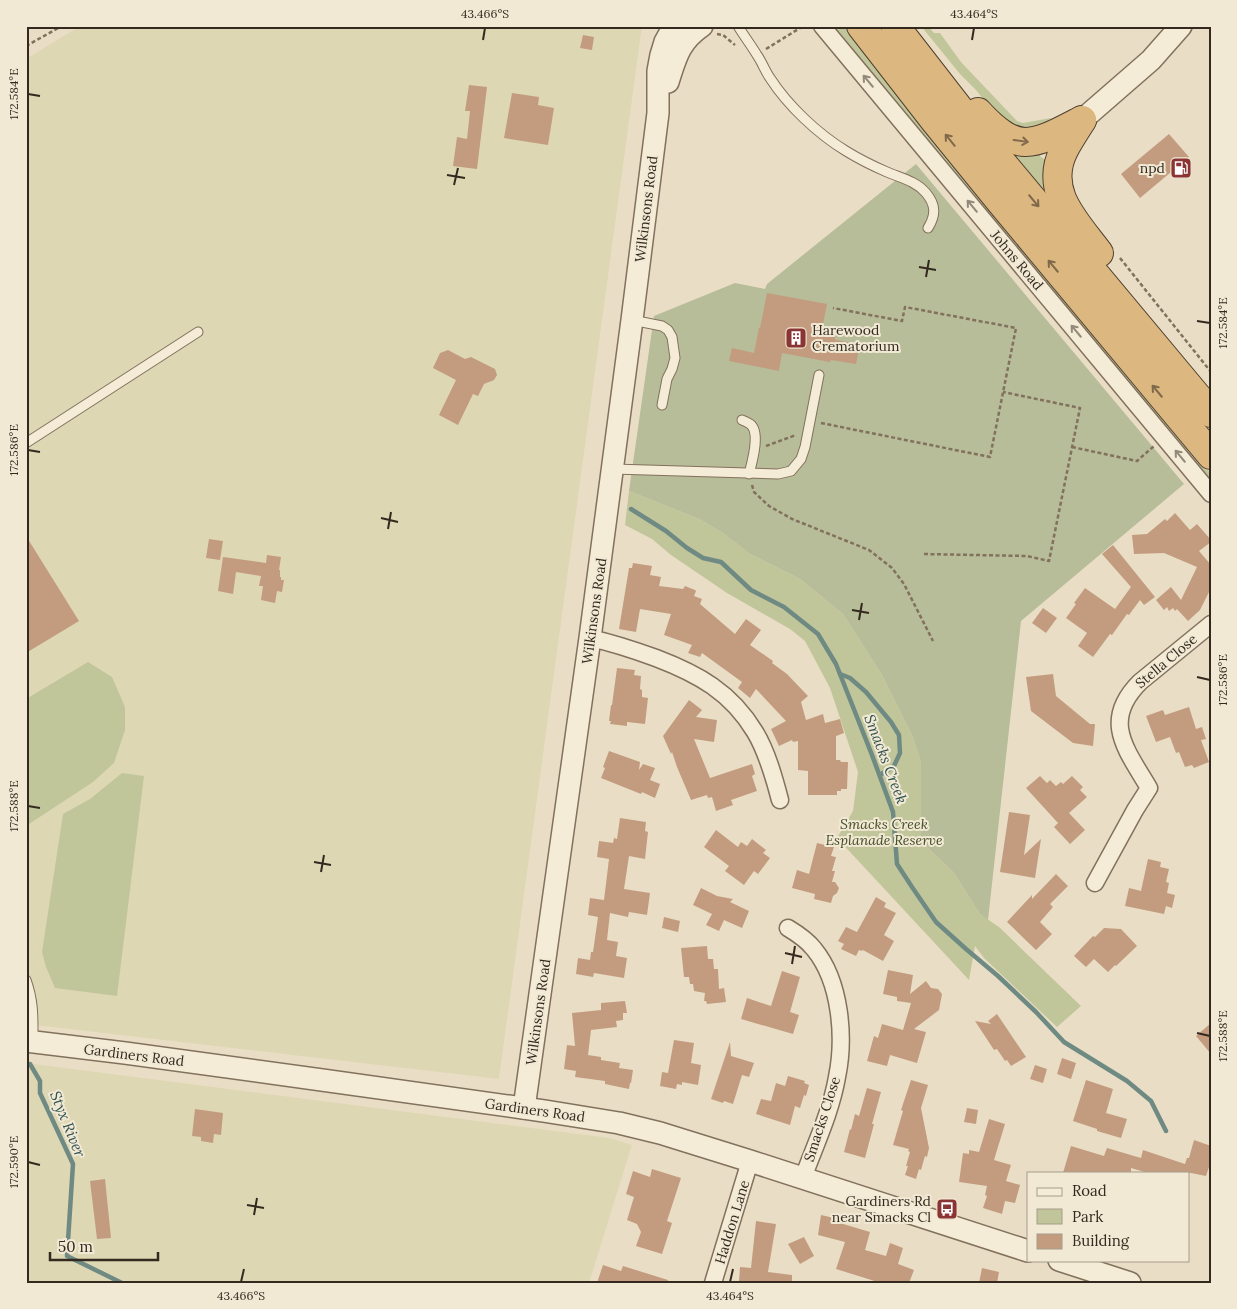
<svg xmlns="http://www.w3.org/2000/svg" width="1237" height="1309" viewBox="0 0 1237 1309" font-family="Lora,serif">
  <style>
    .farmland { fill: #ded7b4 }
    .green { fill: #c1c69a }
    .cemetery { fill: #b7bc99 }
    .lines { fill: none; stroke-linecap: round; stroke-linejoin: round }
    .stream { stroke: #6e8a83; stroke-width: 4.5 }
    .building { fill: #c39c7f }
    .service-casing { stroke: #82715d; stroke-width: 11 }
    .minor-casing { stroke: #82715d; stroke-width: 19 }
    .tertiary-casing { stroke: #82715d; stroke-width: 24 }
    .trunk-casing { stroke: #504031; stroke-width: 30 }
    .path { stroke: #82715d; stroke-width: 2.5; stroke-dasharray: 4 2.5; stroke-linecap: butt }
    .service { stroke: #f5ecd7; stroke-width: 9 }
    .minor { stroke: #f5ecd7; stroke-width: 16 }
    .tertiary { stroke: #f5ecd7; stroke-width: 21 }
    .trunk { stroke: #dcb880; stroke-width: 28 }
    .oneway { stroke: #948a7b }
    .oneway2 { stroke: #80694b }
    .ticks { fill: none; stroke: #34291f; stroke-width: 2 }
    .labels { text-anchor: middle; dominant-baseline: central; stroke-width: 4; stroke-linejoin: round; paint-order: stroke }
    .poi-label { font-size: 14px; fill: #34291f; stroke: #f1e9d4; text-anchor: end }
    .street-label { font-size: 14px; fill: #34291f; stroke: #f1e9d4 }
    .park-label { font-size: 14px; font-style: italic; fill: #444e28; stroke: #f1e9d4 }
    .water-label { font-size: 15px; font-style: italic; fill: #305250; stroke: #f1e9d4 }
    .neatline { fill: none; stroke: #34291f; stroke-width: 2 }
    .ticks-label { font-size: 12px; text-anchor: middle; fill: #34291f }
  </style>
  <rect width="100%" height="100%" fill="#e9dec5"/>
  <g class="farmland">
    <polygon points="80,26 642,26 499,1079 26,1024 26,59"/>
    <polygon points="26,1063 610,1138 632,1145 589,1283 26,1283"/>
  </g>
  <g class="green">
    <polygon points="828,26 846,26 983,201 1211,474 1211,487"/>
    <polygon points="921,26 928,26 934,33 940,33 961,62 1017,121 1023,123 1051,118 1042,126 1034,128 1024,128 1012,126 995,114 976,90 960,74"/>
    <polygon points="1008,149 1033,151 1044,159 1049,161 1057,207"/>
    <polygon points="629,491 699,519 723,533 750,554 800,579 843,614 882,675 912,735 921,762 921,841 954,873 980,914 999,927 1081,1006 1057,1027 984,958 975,946 969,980 837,838 853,811 858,772 830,688 805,641 790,629 727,593 671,555 652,539 625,525"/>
    <polygon points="88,662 112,677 125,707 125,730 114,763 93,782 26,826 26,699"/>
    <polygon points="122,773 144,776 117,996 55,988 46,967 42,952 63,814 90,799"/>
  </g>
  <polygon class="cemetery" points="916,164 1184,484 1021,621 988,920 980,914 954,873 921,841 921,762 912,735 882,675 843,614 800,579 750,554 723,533 699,519 629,491 654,316 735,283 765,289 767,284"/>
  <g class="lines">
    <g class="stream">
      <polyline points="631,509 666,531 687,548 703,558 721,562 751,590 784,607 818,634 836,664 872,755 893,812 897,864 912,887 936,922 966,949 998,976 1036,1012 1064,1042 1127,1081 1151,1101 1166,1131"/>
      <polyline points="840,674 850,678 866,692 891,722 899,735 900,753 894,766 880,775"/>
      <polyline points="30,1064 40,1081 40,1093 73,1164 67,1256 122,1283"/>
    </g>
  </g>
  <g class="building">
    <polygon points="583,35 594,37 592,50 580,48"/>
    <polygon points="469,85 487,87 477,169 453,166 457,137 467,139 470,111 465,111"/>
    <polygon points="512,93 539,97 538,105 554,108 548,145 504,138"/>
    <polygon points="1169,134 1189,157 1140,198 1121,174"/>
    <polygon points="767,293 827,304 821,334 835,337 835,340 860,344 856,364 831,360 830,362 782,353 779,371 729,361 732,348 754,353 759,328 760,328"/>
    <polygon points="448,350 465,359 471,357 495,369 497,375 494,380 484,384 478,396 473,394 458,425 439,415 456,380 433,368 440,353"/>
    <polygon points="1175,513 1190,530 1197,524 1211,540 1211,542 1199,551 1211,565 1211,588 1200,610 1188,621 1177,609 1175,611 1173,608 1169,611 1167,607 1164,610 1156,600 1171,587 1181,600 1197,567 1164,553 1134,554 1132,535 1147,534 1165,519 1167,521"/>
    <polygon points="26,536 79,621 26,653"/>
    <polygon points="209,539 223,541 220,560 206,558"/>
    <polygon points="1113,545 1155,597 1144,605 1140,600 1129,615 1127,614 1112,635 1110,634 1093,657 1078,646 1087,633 1066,618 1076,604 1074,603 1085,588 1115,609 1131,587 1102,554"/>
    <polygon points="267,555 281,557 279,570 280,570 280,577 281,577 281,580 284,580 282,592 277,591 275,603 261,600 263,586 259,586 261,576 236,572 233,594 218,591 223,557 266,563"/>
    <polygon points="633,563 652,566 650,575 661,577 659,586 683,589 685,586 695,590 696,591 694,596 702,599 700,604 735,634 746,619 761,630 750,645 773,661 772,663 787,674 808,696 801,702 806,720 823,714 825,723 840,719 844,733 836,736 836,760 840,760 841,762 848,762 847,789 841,789 841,791 837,791 837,795 808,795 808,771 798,770 798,741 793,742 792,740 779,746 771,729 786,721 756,689 750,698 738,688 742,682 702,653 700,657 688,653 692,645 664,635 671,614 640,609 636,632 619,629 629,568 632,568"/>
    <polygon points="1043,608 1057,618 1046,633 1032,623"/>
    <polygon points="617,668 635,670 634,675 641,676 640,689 642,690 642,697 648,698 645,724 627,722 627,726 610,724 611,721 609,721 611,705 612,705"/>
    <polygon points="1053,674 1056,696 1090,724 1095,724 1093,746 1073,743 1031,711 1026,677"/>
    <polygon points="689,700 702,710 696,717 717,720 714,742 694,739 710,778 752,764 755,774 752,776 757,791 731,800 733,805 716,811 712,797 708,798 707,795 691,800 677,767 672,752 671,754 663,736"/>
    <polygon points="1189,707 1196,729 1202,727 1206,739 1201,740 1209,762 1194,768 1192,765 1185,767 1179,752 1176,753 1170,737 1156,742 1146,716 1163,710 1165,715"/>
    <polygon points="609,751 640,762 639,770 643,764 655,768 650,780 660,784 655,798 642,792 641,794 601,778 605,768 603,767"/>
    <polygon points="1040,776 1047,783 1050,780 1056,786 1061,782 1063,784 1072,776 1083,787 1080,790 1087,797 1069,813 1085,830 1070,844 1054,827 1058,823 1026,788"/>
    <polygon points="1009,812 1030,815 1024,855 1041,839 1035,878 1000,872"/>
    <polygon points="620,818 646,822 645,831 648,832 645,859 629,856 624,889 650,893 647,915 629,912 628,917 610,913 607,940 618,942 616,956 627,958 624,978 594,973 593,977 576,974 578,958 590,960 591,952 593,952 598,917 588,915 590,898 604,900 609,859 597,857 599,841 613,843 614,838 617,839"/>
    <polygon points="716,830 738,847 741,842 747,846 752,839 766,850 763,853 770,858 758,874 754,871 744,885 725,871 729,866 704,847"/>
    <polygon points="817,843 834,847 831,856 836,857 832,871 835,871 832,882 835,882 839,888 837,893 833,896 831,903 814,899 815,894 792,888 797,870 809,874"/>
    <polygon points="1148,859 1161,862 1160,867 1169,869 1166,882 1169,883 1167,893 1175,895 1172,908 1166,906 1164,914 1125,906 1129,888 1141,891"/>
    <polygon points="1056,874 1068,886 1050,904 1053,907 1040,922 1052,934 1036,950 1007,922 1032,895 1032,899"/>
    <polygon points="701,888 717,896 733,899 730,902 749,911 742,928 724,920 719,931 706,925 712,914 693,905"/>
    <polygon points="876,897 886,903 884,907 896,913 884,935 894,941 883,961 863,950 862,951 859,950 856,956 841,949 844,944 838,941 846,927 857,932"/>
    <polygon points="664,917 680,921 678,932 662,928"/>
    <polygon points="1104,928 1121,929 1137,946 1116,966 1115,965 1108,972 1094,959 1086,967 1074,956 1093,936 1095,937"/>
    <polygon points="707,946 708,959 713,959 714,969 718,969 719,989 724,988 726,1002 707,1004 706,1001 704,1001 705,993 694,991 693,984 690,984 689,977 684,977 681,948"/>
    <polygon points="888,970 913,975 910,994 926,981 931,988 938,989 942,994 939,1010 914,1029 926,1032 917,1063 890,1055 887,1066 867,1061 874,1036 878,1038 882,1024 903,1030 911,1003 897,1001 897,997 883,994"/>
    <polygon points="782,971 800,977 790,1012 799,1015 793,1034 741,1019 747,998 771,1006"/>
    <polygon points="625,1001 627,1013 623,1013 623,1020 616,1021 617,1027 591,1030 588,1055 601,1057 601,1060 620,1063 619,1068 633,1070 631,1083 630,1083 629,1089 605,1084 605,1081 575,1077 576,1071 564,1069 567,1045 575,1046 572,1013 601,1010 601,1003"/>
    <polygon points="997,1014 1026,1057 1011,1066 1007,1060 1005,1061 997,1049 994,1050 975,1021 991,1024 988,1021"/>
    <polygon points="1211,1023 1211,1054 1196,1036"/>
    <polygon points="674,1040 694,1043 691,1063 701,1065 698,1085 682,1082 682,1085 677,1084 676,1089 660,1086 662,1072 668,1073"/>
    <polygon points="730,1042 731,1056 754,1063 749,1077 742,1075 733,1104 724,1101 723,1103 711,1099"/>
    <polygon points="1062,1058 1076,1063 1071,1079 1057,1074"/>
    <polygon points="1035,1065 1047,1069 1043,1083 1030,1079"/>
    <polygon points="788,1076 805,1081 804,1083 809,1085 806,1096 804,1095 800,1108 795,1106 790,1125 756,1114 761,1099 771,1101 776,1083 785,1086"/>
    <polygon points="911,1080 928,1085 921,1108 929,1148 927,1157 925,1156 921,1170 919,1169 916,1179 905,1175 908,1166 906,1166 910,1152 908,1151 909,1149 893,1145 903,1111 901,1110"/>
    <polygon points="1086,1080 1113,1089 1106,1113 1127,1119 1121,1138 1097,1131 1097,1129 1073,1121"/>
    <polygon points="867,1088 881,1092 872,1124 874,1124 865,1158 844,1152 850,1129 851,1130 855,1114 859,1116"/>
    <polygon points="967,1108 978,1110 976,1124 964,1122"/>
    <polygon points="195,1109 223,1113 221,1135 214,1134 213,1143 201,1141 201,1137 192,1136"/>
    <polygon points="989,1119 1005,1124 994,1160 1011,1165 1006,1181 1020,1185 1015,1203 1005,1201 1002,1214 983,1208 987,1196 985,1195 987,1186 959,1182 963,1153 969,1154 969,1150 979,1152"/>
    <polygon points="1194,1140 1211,1146 1211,1161 1206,1176 1191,1173 1148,1173 1131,1168 1131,1173 1063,1173 1071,1146 1104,1156 1107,1148 1141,1158 1143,1150 1185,1164 1187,1158 1189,1158"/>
    <polygon points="652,1169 681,1178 667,1221 672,1223 662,1254 636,1246 641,1232 637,1224 627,1220 634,1197 626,1194 633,1171 650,1177"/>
    <polygon points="105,1179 111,1238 97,1239 90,1181"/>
    <polygon points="821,1215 834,1218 833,1221 870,1232 865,1250 886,1256 890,1243 903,1248 898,1264 914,1270 909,1283 881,1283 836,1269 845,1242 818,1235"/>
    <polygon points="756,1221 776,1224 768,1272 792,1275 792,1283 760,1283 739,1281 740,1267 751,1268"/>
    <polygon points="804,1237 814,1256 800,1264 788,1244"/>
    <polygon points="603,1265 621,1271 623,1266 668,1280 667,1283 597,1283"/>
    <polygon points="982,1268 999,1272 997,1283 979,1283"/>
  </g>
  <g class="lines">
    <g class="service-casing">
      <g id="service">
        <path d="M738,26c6,10 13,19 19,29 5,7 8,16 13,23 18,28 48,56 76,73 13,8 27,15 41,21 14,6 29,9 39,21 10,12 10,22 2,35"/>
        <polyline points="632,320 662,326 668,330 672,337 675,358 672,369 667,379 662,405"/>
        <path d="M742,420c3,1 5,2 8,4 11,8 2,38 -1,50"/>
        <polyline points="26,443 198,332"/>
        <polyline points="613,469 778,474 791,471 801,459 805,447 819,375"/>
        <path d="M26,980c8,22 7,39 7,62"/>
      </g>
    </g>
    <g class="minor-casing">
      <g id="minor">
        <polyline points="822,26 1211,494"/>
        <path d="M590,638c23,5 44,12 66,20 42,16 75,34 99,74 12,20 19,45 25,68"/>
        <path d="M1095,883l40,-73 14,-22c-23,-39 -48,-67 -9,-106l71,-58"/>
        <path d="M788,928c10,6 19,12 26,21 27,33 31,89 23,128 -6,35 -22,68 -34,101"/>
        <polyline points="713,1283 750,1161"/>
      </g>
    </g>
    <g class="tertiary-casing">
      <g id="tertiary">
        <path d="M668,82c8,-25 11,-40 34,-56"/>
        <polyline points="1082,120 1151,60 1181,26"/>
        <polyline points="26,1041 125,1053 322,1080 544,1111 619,1123 660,1133 750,1161 1028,1251"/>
        <polyline points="524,1108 590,638 632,320 658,113 658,71 661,55 665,42 674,26"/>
        <polyline points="1059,1260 1130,1283"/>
      </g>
    </g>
    <g class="trunk-casing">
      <g id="trunk">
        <polyline points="861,26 934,120 999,200 1211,455"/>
        <polyline points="895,26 989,147 1211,413"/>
        <path d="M978,112c40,44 56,33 104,8"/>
        <path d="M1082,120c-6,10 -13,20 -18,30 -21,41 12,72 35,103"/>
      </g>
    </g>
    <g class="path">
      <polyline points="717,34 723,35 735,45"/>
      <polyline points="26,46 62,26"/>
      <polyline points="766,49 800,28 807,27"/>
      <polyline points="1120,258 1211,372"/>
      <polyline points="821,423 990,457 1016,328 905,307 902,321 833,308"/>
      <polyline points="766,446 796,435"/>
      <polyline points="1072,447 1137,461 1154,446"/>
      <polyline points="752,485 754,492 769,506 792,519 869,550 892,568 904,584 933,641"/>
      <polyline points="924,554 1027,556 1049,561 1080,408 1003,392"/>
    </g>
    <use href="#service" class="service"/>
    <use href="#minor" class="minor"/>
    <use href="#tertiary" class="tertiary"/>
    <use href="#trunk" class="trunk"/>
  </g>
  <defs><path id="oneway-shaft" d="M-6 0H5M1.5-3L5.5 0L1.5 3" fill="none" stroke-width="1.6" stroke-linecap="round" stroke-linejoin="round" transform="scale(1.25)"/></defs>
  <g class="oneway">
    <use href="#oneway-shaft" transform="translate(868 81) rotate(-130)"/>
    <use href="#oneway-shaft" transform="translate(972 206) rotate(-130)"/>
    <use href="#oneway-shaft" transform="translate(1076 331) rotate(-130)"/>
    <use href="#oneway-shaft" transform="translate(1180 456) rotate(-130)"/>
  </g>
  <g class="oneway2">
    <use href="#oneway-shaft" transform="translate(950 140) rotate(-129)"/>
    <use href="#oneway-shaft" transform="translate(1021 141) rotate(8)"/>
    <use href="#oneway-shaft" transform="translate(1034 201) rotate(50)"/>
    <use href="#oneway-shaft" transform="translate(1053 266) rotate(-130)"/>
    <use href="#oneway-shaft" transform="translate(1157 391) rotate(-130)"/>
  </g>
  <path class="ticks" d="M483,40l2,-12M972,40l2,-12M28,94l12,2M447,175l18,3M454,185l4,-17M919,267l17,3M926,277l3,-17M1197,321l13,2M28,450l12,2M381,518l17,4M388,529l3,-17M852,610l17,3M859,620l3,-17M1197,677l13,3M28,806l12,2M314,862l17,3M321,872l3,-17M785,953l17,4M792,964l3,-18M1197,1033l13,3M28,1162l12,3M247,1205l17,3M254,1215l3,-17M241,1282l3,-13M730,1282l3,-13"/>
  <defs>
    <g id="fuel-square" transform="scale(1.125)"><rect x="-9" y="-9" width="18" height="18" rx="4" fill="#8a3434" stroke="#f1e9d4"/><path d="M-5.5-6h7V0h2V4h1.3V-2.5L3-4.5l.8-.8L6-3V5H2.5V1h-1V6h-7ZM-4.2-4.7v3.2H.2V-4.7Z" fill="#fff"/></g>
    <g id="building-square" transform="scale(1.125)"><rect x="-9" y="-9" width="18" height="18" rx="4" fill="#8a3434" stroke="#f1e9d4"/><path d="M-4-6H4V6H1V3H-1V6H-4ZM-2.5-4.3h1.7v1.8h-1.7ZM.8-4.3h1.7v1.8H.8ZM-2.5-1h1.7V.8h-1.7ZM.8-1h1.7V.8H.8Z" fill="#fff"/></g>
    <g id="bus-square" transform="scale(1.125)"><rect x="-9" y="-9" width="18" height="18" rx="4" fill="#8a3434" stroke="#f1e9d4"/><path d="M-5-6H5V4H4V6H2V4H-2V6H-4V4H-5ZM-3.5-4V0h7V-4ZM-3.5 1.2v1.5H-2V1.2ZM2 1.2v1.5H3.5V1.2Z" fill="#fff"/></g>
  </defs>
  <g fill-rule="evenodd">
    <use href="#fuel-square" x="1181" y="168"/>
    <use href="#building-square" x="796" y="338"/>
    <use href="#bus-square" x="947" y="1209"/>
  </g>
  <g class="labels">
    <g class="poi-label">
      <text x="1165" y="168">npd</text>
      <text x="812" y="330" text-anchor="start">Harewood<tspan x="812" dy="16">Crematorium</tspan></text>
      <text x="931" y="1201">Gardiners Rd<tspan x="931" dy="16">near Smacks Cl</tspan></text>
    </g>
    <g class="street-label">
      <text transform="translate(646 209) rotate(-83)">Wilkinsons Road</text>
      <text transform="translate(1017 260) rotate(50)">Johns Road</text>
      <text transform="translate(594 611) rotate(-82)">Wilkinsons Road</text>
      <text transform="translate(1166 661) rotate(-40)">Stella Close</text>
      <text transform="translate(538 1012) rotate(-82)">Wilkinsons Road</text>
      <text transform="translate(134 1055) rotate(7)">Gardiners Road</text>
      <text transform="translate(535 1110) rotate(8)">Gardiners Road</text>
      <text transform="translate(822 1119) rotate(-72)">Smacks Close</text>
      <text transform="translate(732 1222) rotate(-73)">Haddon Lane</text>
    </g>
    <g class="park-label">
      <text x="884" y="824">Smacks Creek<tspan x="884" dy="16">Esplanade Reserve</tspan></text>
    </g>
    <g class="water-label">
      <text transform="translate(886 759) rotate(69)">Smacks Creek</text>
      <text transform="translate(68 1124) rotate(68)">Styx River</text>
    </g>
  </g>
  <rect width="1237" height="1309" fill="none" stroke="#f1e9d4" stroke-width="55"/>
  <rect x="1027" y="1172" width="162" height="90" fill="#f1e9d4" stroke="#a59c8c"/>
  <rect x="1037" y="1188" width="25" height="8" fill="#f5ecd7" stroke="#a59c8c"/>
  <text x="1072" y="1196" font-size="15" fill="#34291f">Road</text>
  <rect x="1037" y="1209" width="25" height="15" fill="#c1c69a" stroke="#a59c8c"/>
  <text x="1072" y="1222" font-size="15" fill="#34291f">Park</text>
  <rect x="1037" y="1234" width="25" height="15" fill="#c39c7f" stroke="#a59c8c"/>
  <text x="1072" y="1246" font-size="15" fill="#34291f">Building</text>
  <path d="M50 1252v8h108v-8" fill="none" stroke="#34291f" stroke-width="2.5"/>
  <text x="58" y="1252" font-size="15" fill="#34291f" stroke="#f1e9d4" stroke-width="4" paint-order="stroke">50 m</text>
  <rect x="28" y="28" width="1182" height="1254" class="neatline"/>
  <g class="ticks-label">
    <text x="485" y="18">43.466°S</text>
    <text x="974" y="18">43.464°S</text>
    <text transform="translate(14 94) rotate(-90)" y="4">172.584°E</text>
    <text transform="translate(1223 323) rotate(-90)" y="4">172.584°E</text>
    <text transform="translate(14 450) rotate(-90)" y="4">172.586°E</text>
    <text transform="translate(1223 680) rotate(-90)" y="4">172.586°E</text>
    <text transform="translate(14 806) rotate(-90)" y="4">172.588°E</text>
    <text transform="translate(1223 1036) rotate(-90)" y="4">172.588°E</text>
    <text transform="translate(14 1162) rotate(-90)" y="4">172.590°E</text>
    <text x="241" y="1300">43.466°S</text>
    <text x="730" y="1300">43.464°S</text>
  </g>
</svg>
